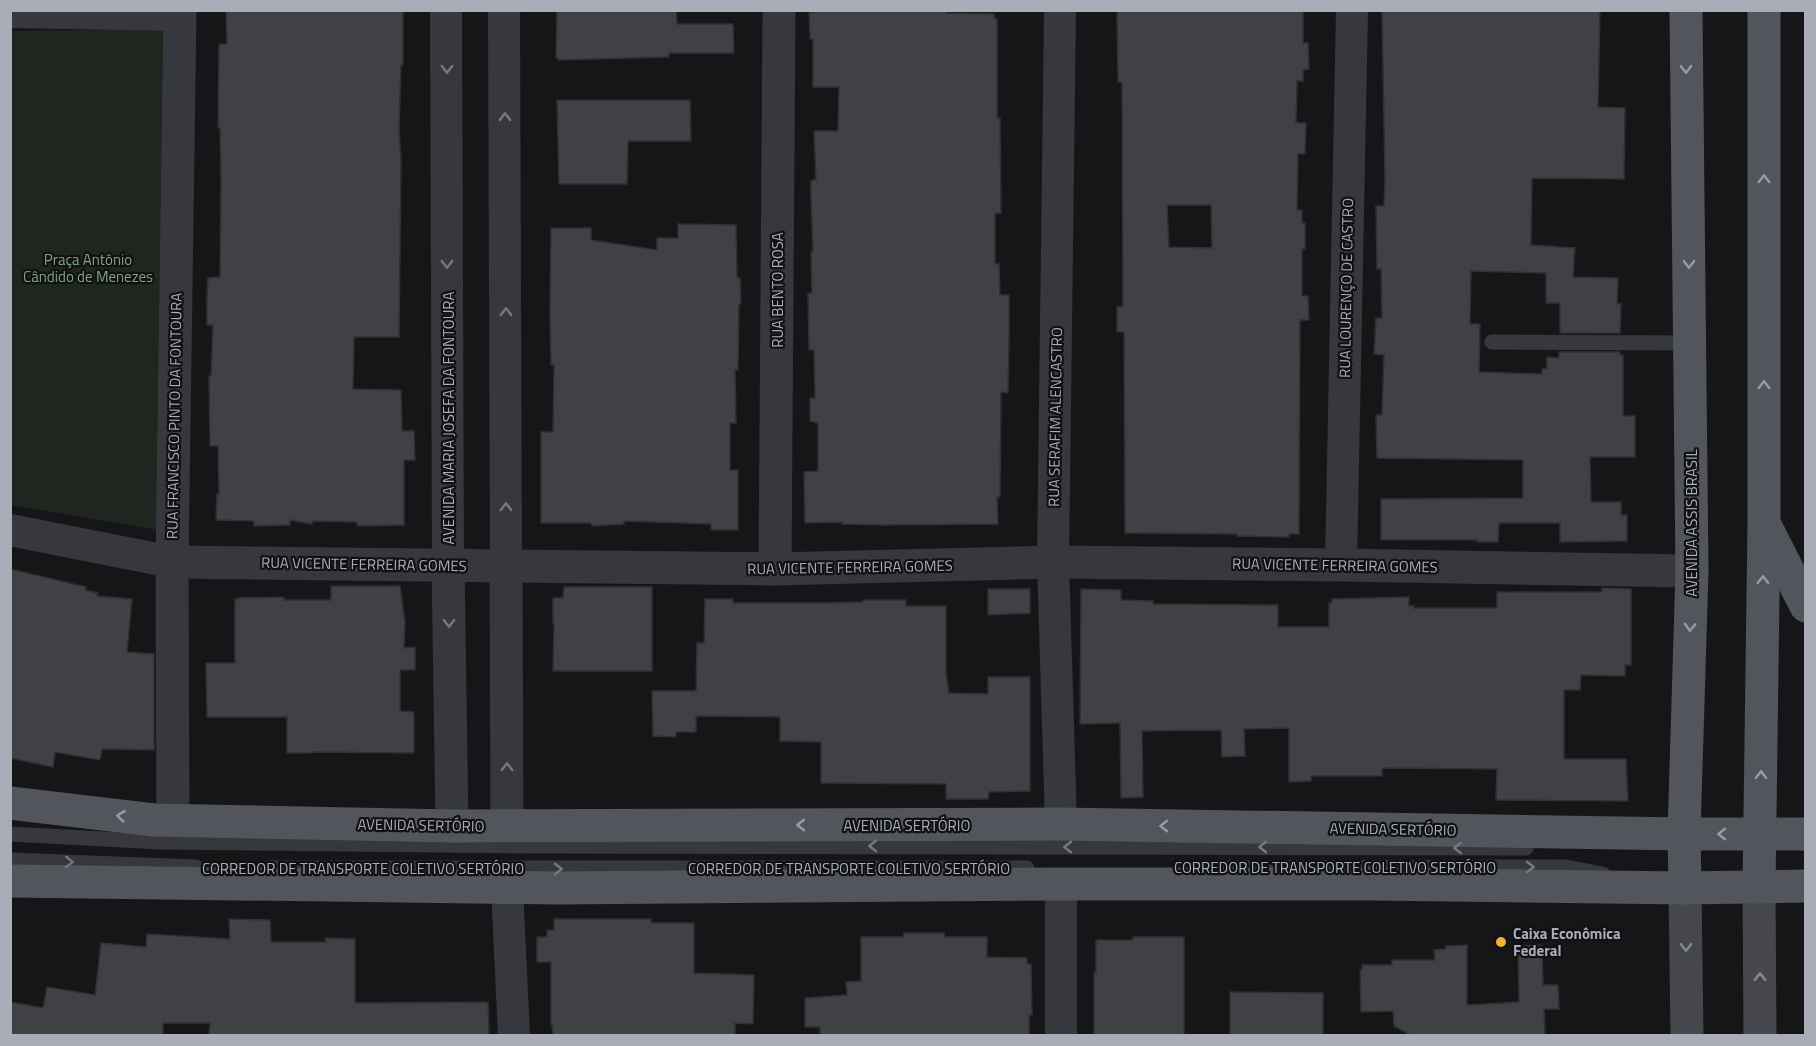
<svg xmlns="http://www.w3.org/2000/svg" width="1816" height="1046" viewBox="0 0 1816 1046" font-family="'Titillium Web',sans-serif">
  <style>
    .green { fill: #1e261f }
    .building { fill: #404145; stroke: #303034; stroke-width: 1.5; fill-rule: evenodd }
    .lines { fill: none; stroke-linecap: round; stroke-linejoin: round }
    .service { stroke: #37383d; stroke-width: 15 }
    .minor { stroke: #37383d; stroke-width: 32 }
    .tertiary { stroke: #37383d; stroke-width: 33 }
    .secondary { stroke: #45474d; stroke-width: 33 }
    .primary { stroke: #53555c; stroke-width: 33 }
    .oneway { stroke: #757881 }
    .oneway2 { stroke: #979ba6 }
    .oneway3 { stroke: #858993 }
    .poi-dot { fill: #f2b134; stroke: #111113; stroke-width: 2 }
    .labels { text-anchor: middle; dominant-baseline: central; stroke-width: 4.5; stroke-linejoin: round; paint-order: stroke }
    .park-label { font-size: 15px; fill: #7fa381; stroke: #111113 }
    .street-label { font-size: 15px; fill: #a8adb8; stroke: #111113 }
    .poi-label { font-size: 15px; font-weight: bold; fill: #a8adb8; stroke: #111113; text-anchor: start }
  </style>
  <rect width="100%" height="100%" fill="#161618"/>
  <polygon class="green" points="166,29 164,531 11,505 11,31"/>
  <g class="building">
    <polygon points="226,10 403,10 403,65 401,65 399,129 401,160 399,337 354,337 353,389 401,390 402,431 414,431 415,460 404,460 404,525 357,526 357,522 312,521 312,524 290,520 290,525 254,526 254,521 216,520 217,494 219,494 218,446 210,446 209,376 211,376 213,325 207,325 207,297 208,278 220,277 221,180 220,128 218,128 219,44 227,44"/>
    <polygon points="557,10 676,10 677,24 733,24 734,53 669,53 669,57 558,60 558,58 556,58"/>
    <polygon points="827,10 946,10 946,13 994,14 994,18 997,19 997,118 1000,118 1001,213 995,213 995,264 999,264 1000,295 1009,295 1009,337 1008,393 1001,392 1000,497 997,497 998,524 883,525 842,524 842,522 805,523 804,472 818,471 818,423 810,421 810,398 815,398 814,350 809,350 808,293 812,293 811,252 813,252 811,199 811,181 816,179 814,131 838,131 839,87 813,87 813,39 810,39 809,13"/>
    <path d="M1117,10h186v33h5l1,26 -6,1v11h-6l-1,42h10l-1,31h-7l-1,56h5v13h3v26h-3v47h6l1,24h-9l-1,214h-10v3l-52,-1v-2l-112,-1 -1,-201h-7v-25l6,-1 -1,-224h-4zM1167,205h44l1,43 -43,-1z"/>
    <polygon points="1382,10 1600,10 1598,107 1625,108 1624,179 1532,178 1531,245 1575,248 1573,277 1618,278 1617,304 1621,304 1620,333 1560,333 1560,303 1546,303 1546,273 1471,271 1470,324 1480,324 1479,372 1542,374 1542,369 1547,369 1547,357 1559,358 1559,352 1620,352 1620,355 1623,355 1623,416 1635,416 1635,457 1590,457 1591,502 1621,502 1621,515 1627,515 1627,541 1560,542 1560,523 1499,523 1498,542 1477,542 1477,540 1381,540 1381,499 1523,498 1523,460 1377,458 1376,415 1382,415 1384,355 1374,354 1376,318 1382,318 1381,269 1377,269 1376,206 1384,206 1385,181"/>
    <polygon points="557,100 690,100 691,141 628,141 627,184 559,184"/>
    <polygon points="678,224 736,225 737,278 740,278 741,304 739,304 738,370 735,370 736,423 730,423 730,470 738,470 738,530 711,530 711,524 624,521 624,524 592,526 591,523 541,523 541,432 553,432 554,365 551,365 550,314 551,228 591,228 591,240 657,250 657,238 678,238"/>
    <polygon points="10,569 86,587 85,590 98,593 97,596 132,599 127,652 154,654 154,750 102,749 100,760 55,752 53,767 10,758"/>
    <polygon points="331,586 400,586 405,623 404,648 415,647 415,670 400,670 400,711 414,712 414,753 311,752 310,753 287,753 287,717 207,717 206,663 235,663 235,599 237,600 238,598 284,597 284,600 331,600"/>
    <polygon points="564,587 652,587 652,671 553,671 554,624 553,624 553,598 563,598"/>
    <polygon points="1602,588 1631,589 1631,665 1625,665 1625,676 1581,675 1580,690 1564,690 1564,759 1626,759 1628,801 1496,800 1497,769 1382,768 1382,776 1311,776 1311,781 1289,782 1289,728 1244,729 1245,756 1222,757 1221,730 1142,731 1143,797 1121,798 1120,723 1080,724 1081,589 1121,590 1121,600 1153,601 1153,604 1278,605 1278,627 1329,627 1329,603 1332,603 1332,599 1409,597 1409,606 1414,605 1413,608 1497,608 1497,592 1602,592"/>
    <polygon points="988,589 1030,589 1030,613 988,615"/>
    <polygon points="705,599 733,599 733,603 821,603 863,602 863,600 906,600 906,606 946,606 946,674 949,693 988,694 988,677 1030,677 1030,791 989,792 988,799 946,799 946,784 821,783 821,742 780,741 780,717 696,716 696,732 676,732 676,737 653,736 652,691 696,691 697,643 704,643"/>
    <polygon points="229,919 270,920 271,942 326,942 325,938 355,939 355,1003 488,1002 489,1035 209,1035 210,1023 163,1023 163,1035 10,1035 10,1002 43,1008 47,987 95,995 101,943 146,947 147,934 230,939"/>
    <polygon points="554,919 651,919 651,923 694,923 694,973 754,975 753,1024 735,1023 735,1035 553,1035 552,1025 551,1025 551,962 537,962 537,937 547,937 547,930 554,930"/>
    <polygon points="904,933 944,933 944,937 987,937 987,957 1027,958 1027,964 1031,964 1032,1015 1029,1015 1029,1035 820,1035 820,1027 805,1027 805,998 847,995 846,982 861,981 861,937 904,937"/>
    <polygon points="1133,937 1184,937 1184,1035 1094,1035 1094,972 1096,973 1096,940 1133,940"/>
    <polygon points="1467,945 1467,1005 1519,1002 1518,946 1542,945 1543,985 1558,985 1559,1009 1544,1009 1545,1035 1410,1035 1394,1026 1393,1011 1361,1012 1360,970 1362,970 1362,965 1392,965 1392,960 1435,960 1434,950 1446,949 1446,946"/>
    <polygon points="1230,992 1323,993 1323,1035 1230,1035"/>
  </g>
  <g class="lines">
    <g class="service">
      <polyline points="1492,342 1689,343"/>
      <polyline points="10,834 159,842 539,846 1526,848"/>
      <polyline points="10,860 196,867"/>
      <polyline points="268,868 1027,868"/>
      <polyline points="1213,868 1566,867 1603,874"/>
    </g>
    <g class="minor">
      <polyline points="446,10 448,564"/>
      <polyline points="504,10 506,566"/>
      <polyline points="1060,10 1053,562 1061,824"/>
      <polyline points="10,12 180,15"/>
      <polyline points="10,530 172,562"/>
      <polyline points="1341,565 1352,10"/>
      <polyline points="1061,884 1061,1036"/>
      <polyline points="507,887 514,1036"/>
    </g>
    <g class="tertiary">
      <polyline points="172,562 775,569 1053,562 1341,565 1692,571"/>
      <polyline points="448,564 452,826"/>
      <polyline points="506,566 507,826"/>
      <polyline points="775,569 779,10"/>
      <polyline points="173,821 172,562 180,10"/>
    </g>
    <g class="secondary">
      <polyline points="1759,887 1760,1036"/>
      <polyline points="1685,888 1687,1036"/>
    </g>
    <g class="primary">
      <polyline points="1766,527 1806,606"/>
      <polyline points="10,803 154,820 452,826 1061,824 1684,834 1806,834"/>
      <polyline points="10,881 557,888 1061,884 1374,884 1685,888 1806,886"/>
      <polyline points="1759,887 1764,523 1764,10"/>
      <polyline points="1685,888 1684,834 1692,571 1686,10"/>
    </g>
  </g>
  <defs><path id="oneway-chevron" d="M-2-3.5L2.5 0L-2 3.5" fill="none" stroke-width="1.6" stroke-linecap="round" stroke-linejoin="round" transform="scale(1.5)"/></defs>
  <g class="oneway">
    <use href="#oneway-chevron" transform="translate(447 69) rotate(90)"/>
    <use href="#oneway-chevron" transform="translate(505 117) rotate(-90)"/>
    <use href="#oneway-chevron" transform="translate(447 264) rotate(90)"/>
    <use href="#oneway-chevron" transform="translate(506 312) rotate(-90)"/>
    <use href="#oneway-chevron" transform="translate(506 507) rotate(-90)"/>
    <use href="#oneway-chevron" transform="translate(449 623) rotate(89)"/>
    <use href="#oneway-chevron" transform="translate(507 767) rotate(-90)"/>
    <use href="#oneway-chevron" transform="translate(873 846) rotate(-180)"/>
    <use href="#oneway-chevron" transform="translate(1068 847) rotate(-180)"/>
    <use href="#oneway-chevron" transform="translate(1263 847) rotate(-180)"/>
    <use href="#oneway-chevron" transform="translate(1458 848) rotate(-180)"/>
    <use href="#oneway-chevron" transform="translate(69 862) rotate(2)"/>
    <use href="#oneway-chevron" transform="translate(1530 867)"/>
    <use href="#oneway-chevron" transform="translate(558 869)"/>
  </g>
  <g class="oneway2">
    <use href="#oneway-chevron" transform="translate(1686 69) rotate(89)"/>
    <use href="#oneway-chevron" transform="translate(1764 179) rotate(-90)"/>
    <use href="#oneway-chevron" transform="translate(1689 264) rotate(89)"/>
    <use href="#oneway-chevron" transform="translate(1764 385) rotate(-90)"/>
    <use href="#oneway-chevron" transform="translate(1763 580) rotate(-89)"/>
    <use href="#oneway-chevron" transform="translate(1690 627) rotate(92)"/>
    <use href="#oneway-chevron" transform="translate(1761 775) rotate(-89)"/>
    <use href="#oneway-chevron" transform="translate(121 816) rotate(-173)"/>
    <use href="#oneway-chevron" transform="translate(801 825) rotate(180)"/>
    <use href="#oneway-chevron" transform="translate(1164 826) rotate(-179)"/>
    <use href="#oneway-chevron" transform="translate(1722 834) rotate(-180)"/>
  </g>
  <g class="oneway3">
    <use href="#oneway-chevron" transform="translate(1686 947) rotate(89)"/>
    <use href="#oneway-chevron" transform="translate(1760 977) rotate(-90)"/>
  </g>
  <circle class="poi-dot" cx="1501" cy="942" r="6"/>
  <g class="labels">
    <g class="park-label">
      <text x="88" y="259">Praça Antônio<tspan x="88" dy="17">Cândido de Menezes</tspan></text>
    </g>
    <g class="street-label">
      <text transform="translate(1346 288) rotate(-89)">RUA LOURENÇO DE CASTRO</text>
      <text transform="translate(777 290) rotate(-90)">RUA BENTO ROSA</text>
      <text transform="translate(174 416) rotate(-89)">RUA FRANCISCO PINTO DA FONTOURA</text>
      <text transform="translate(1055 417) rotate(-89)">RUA SERAFIM ALENCASTRO</text>
      <text transform="translate(448 418) rotate(-90)">AVENIDA MARIA JOSEFA DA FONTOURA</text>
      <text transform="translate(1691 523) rotate(-90)">AVENIDA ASSIS BRASIL</text>
      <text transform="translate(364 564) rotate(1)">RUA VICENTE FERREIRA GOMES</text>
      <text transform="translate(1335 565) rotate(1)">RUA VICENTE FERREIRA GOMES</text>
      <text transform="translate(850 567) rotate(-1)">RUA VICENTE FERREIRA GOMES</text>
      <text transform="translate(421 825) rotate(1)">AVENIDA SERTÓRIO</text>
      <text x="907" y="825">AVENIDA SERTÓRIO</text>
      <text transform="translate(1393 829) rotate(1)">AVENIDA SERTÓRIO</text>
      <text x="1335" y="867">CORREDOR DE TRANSPORTE COLETIVO SERTÓRIO</text>
      <text x="363" y="868">CORREDOR DE TRANSPORTE COLETIVO SERTÓRIO</text>
      <text x="849" y="868">CORREDOR DE TRANSPORTE COLETIVO SERTÓRIO</text>
    </g>
    <g class="poi-label">
      <text x="1513" y="933">Caixa Econômica<tspan x="1513" dy="17">Federal</tspan></text>
    </g>
  </g>
  <rect width="1816" height="1046" fill="none" stroke="#a8adb8" stroke-width="24"/>
</svg>
